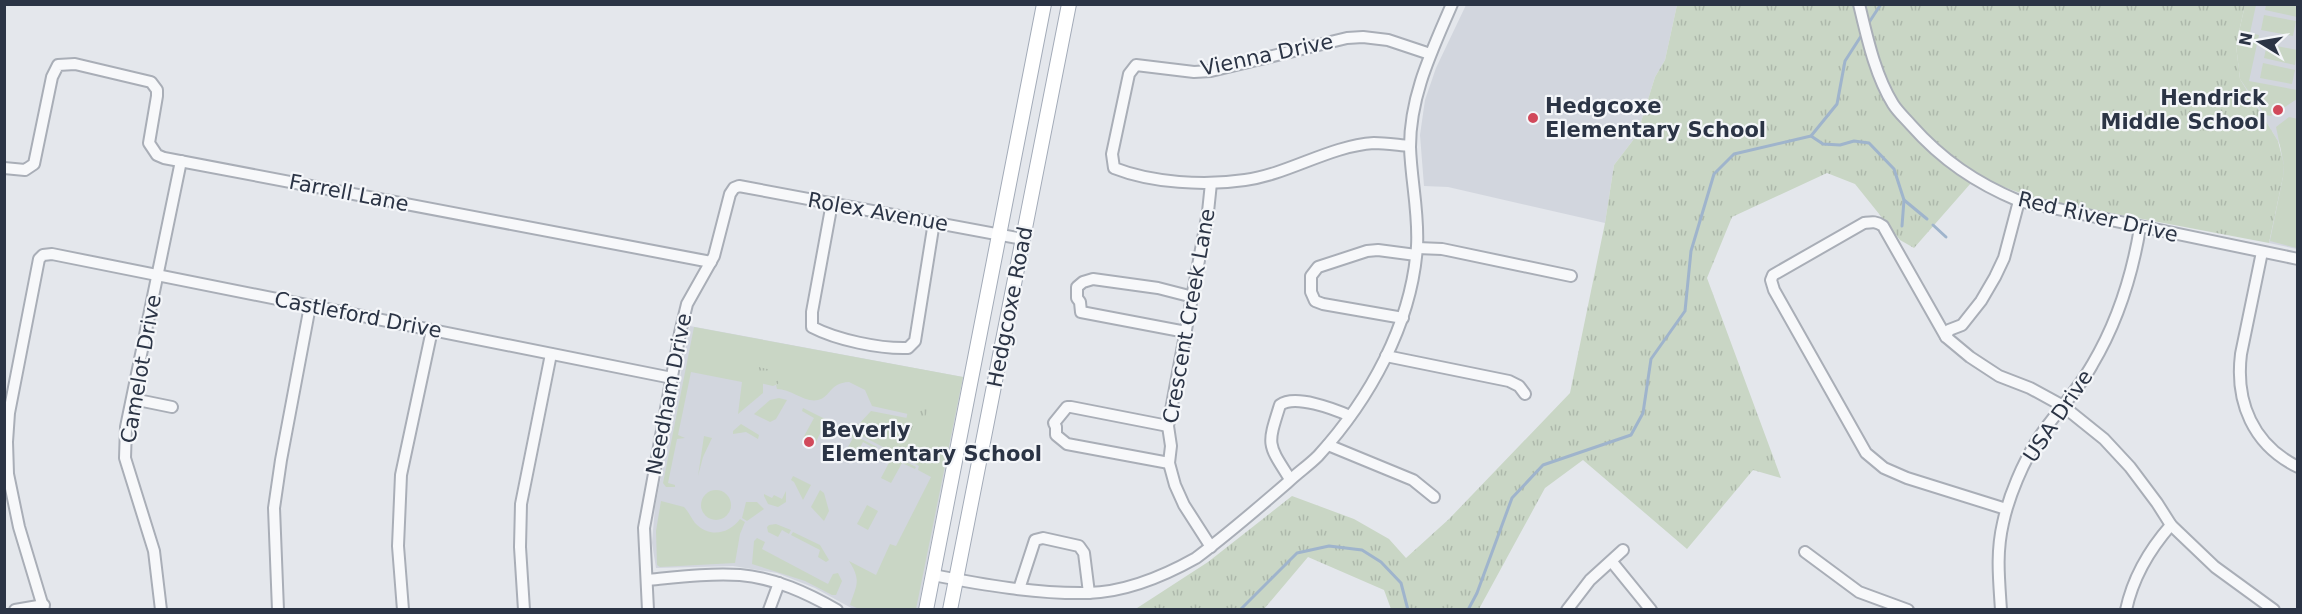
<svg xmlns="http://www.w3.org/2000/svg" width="2302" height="614" viewBox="0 0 2302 614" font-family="'DejaVu Sans',sans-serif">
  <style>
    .built { fill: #d2d6de }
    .grass { fill: #c9d6c5 }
    .park { fill: url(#park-tufts) }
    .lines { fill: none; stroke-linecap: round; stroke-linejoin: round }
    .stream { stroke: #9fb4cc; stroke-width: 3 }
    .minor-casing { stroke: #a9aeb7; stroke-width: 14 }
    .major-casing { stroke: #a3abb8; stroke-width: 16 }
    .minor { stroke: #f7f8fa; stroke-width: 10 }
    .major { stroke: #fff; stroke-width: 14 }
    .poi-dot { fill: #d1495b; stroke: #f4f6f9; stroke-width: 2 }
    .labels { text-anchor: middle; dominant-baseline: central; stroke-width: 4.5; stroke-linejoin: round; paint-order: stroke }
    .street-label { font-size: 21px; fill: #2b3445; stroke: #f4f6f9 }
    .poi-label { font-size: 21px; font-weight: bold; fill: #2b3445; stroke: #f4f6f9; text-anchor: start }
  </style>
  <defs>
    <pattern id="park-tufts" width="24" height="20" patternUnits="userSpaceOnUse" patternTransform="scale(1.5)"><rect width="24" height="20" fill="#c9d6c5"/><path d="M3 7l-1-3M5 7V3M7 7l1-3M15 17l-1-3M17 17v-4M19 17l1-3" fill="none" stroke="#adb8ab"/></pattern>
  </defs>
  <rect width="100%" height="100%" fill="#e4e7ec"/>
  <g class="built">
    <polygon points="1466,5 1677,5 1665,60 1655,77 1637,135 1614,165 1605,223 1448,187 1424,186 1420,135 1425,100 1436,68"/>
    <polygon points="2245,5 2297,5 2297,249 2269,243 2283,177 2281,146 2240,79"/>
    <polygon points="690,326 963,377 918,609 853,609 815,588 777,573 733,566 656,568 652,543 655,507"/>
  </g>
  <g class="grass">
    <polygon points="2245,5 2256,5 2250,33 2259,35 2249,81 2297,90 2297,99 2271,116 2265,115 2240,79 2236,45"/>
    <polygon points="2266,5 2297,5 2297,17 2265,10"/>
    <polygon points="2264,15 2296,21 2293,36 2261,30"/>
    <polygon points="2267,44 2297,50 2295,65 2264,58"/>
    <polygon points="2263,63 2295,70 2292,84 2260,78"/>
    <polygon points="2289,117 2298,119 2297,248 2270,241 2283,177 2284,165 2276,127"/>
    <path d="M694,327l269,50 -47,232h-57l-9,-4c6,-19 12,-24 -1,-44l27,14 14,-31 6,2 35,-69 -13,-7 1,-4 -74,-39 14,-3 12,-13 36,7 -2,10 5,-24 -2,10 -36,-8 -7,-16 -16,-8c-20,1 -18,15 -31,18 -13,3 -27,-11 -41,-11l-1,-4 2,-1 -15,-1v10l-25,21 4,-32 -51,-10 -13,63 7,3 -8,1 -9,44 7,2v2h-9l-3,-4z"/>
    <polygon points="779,398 787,400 776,419 770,422 754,414 770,400"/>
    <polygon points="803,408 839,426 837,429 825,423 815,444 803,438 814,418 802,411"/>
    <polygon points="741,424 759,435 758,439 746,432 733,434 733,431"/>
    <polygon points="841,429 844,430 877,447 876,449 863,442 852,463 842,458 853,438 840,431"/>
    <polygon points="704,436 712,438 703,457 698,476"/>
    <polygon points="880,448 916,467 915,469 902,463 891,483 881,478 892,457 879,450"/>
    <polygon points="793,476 811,485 803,500 794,482 791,480"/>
    <polygon points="820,490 824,493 829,511 824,521 811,507"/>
    <circle cx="716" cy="505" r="15"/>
    <polygon points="786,491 786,502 778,507 768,504 764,496 764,494 772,498 774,495 782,499"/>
    <path d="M661,501l23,6c5,5 7,11 11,16 15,16 35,10 45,-4l5,3 -5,12 -5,29 -75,4 -3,-2 -1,-34z"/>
    <polygon points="746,502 757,502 764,509 747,521 742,518"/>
    <polygon points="867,505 878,511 868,530 857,524"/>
    <polygon points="776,524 791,530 789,534 782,530 778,537 768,532 767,527 769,525"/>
    <polygon points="793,532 820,545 829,560 826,562 818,557 820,550 791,535"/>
    <polygon points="757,538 765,542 762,549 828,584 833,574 838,573 842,581 836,595 832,595 805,581 752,564 754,541"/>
  </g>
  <g class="park">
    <polygon points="1677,5 2245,5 2236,45 2240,79 2278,141 2284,165 2283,177 2269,243 2037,199 2001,186 1978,175 1914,248 1900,240 1855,184 1827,173 1732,217 1707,278 1781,478 1753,470 1687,549 1583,460 1545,488 1479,609 1391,609 1384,590 1308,557 1264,609 1134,610 1208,562 1292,496 1354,519 1389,539 1406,558 1449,519 1570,393 1605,223 1614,165 1637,135 1655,77 1665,60"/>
    <polygon points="759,367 781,372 778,384 773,386 756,382"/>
    <polygon points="910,403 928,408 920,433 904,428"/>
  </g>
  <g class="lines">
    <g class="stream">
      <polyline points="1868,24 1881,4"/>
      <polyline points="1811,136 1823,144 1840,145 1854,141 1869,143 1894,169 1904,200 1902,226"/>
      <polyline points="1904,200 1927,219"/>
      <polyline points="1933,225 1946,237"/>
      <polyline points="1240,610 1297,553 1329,546 1362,550 1381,562 1401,583 1408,610"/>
      <polyline points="1468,610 1477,593 1512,498 1543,465 1631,435 1643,413 1651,359 1685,311 1691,251 1714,174 1734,154 1811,136 1837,104 1845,61 1863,33"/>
    </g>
    <g class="minor-casing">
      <g id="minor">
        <path d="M1859,4c8,33 16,71 34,100 5,8 12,14 18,21 31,35 65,58 108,76l279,58"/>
        <path d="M1410,146c-12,-1 -25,-3 -36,-3 -45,3 -85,31 -129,37 -40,6 -93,3 -131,-12l-2,-14 17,-80 7,-9 58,7 17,-1 136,-33 16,-1 25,3 42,14"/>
        <polyline points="4,168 25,170 34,164 52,77 58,65 75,64 151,82 157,90 157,96 149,143 157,155 164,158 711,262"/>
        <polyline points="1211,183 1208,212 1168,426 1171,446 1169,463 1175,485 1184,505 1211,547"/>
        <path d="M832,203l-20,109v15c25,13 68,22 96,21l7,-7 19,-119"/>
        <polyline points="1417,248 1442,249 1571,276"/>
        <path d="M2262,252l-21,102c-6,48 12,91 57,113"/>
        <polyline points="1403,318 1323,304 1315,301 1311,292 1311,276 1318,267 1367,251 1378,250 1416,255"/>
        <polyline points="1186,332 1081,312 1080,302 1077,298 1077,287 1083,282 1093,279 1158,288 1193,297"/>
        <polyline points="1946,337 1949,330 1962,325 1981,301 1995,277 2004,258 2019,201"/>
        <polyline points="1386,356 1509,381 1519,386 1525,394"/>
        <polyline points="133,399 172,407"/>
        <polyline points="1168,426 1071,407 1067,407 1054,423 1056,427 1056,435 1067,444 1169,463"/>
        <polyline points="1328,445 1413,480 1434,497"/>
        <path d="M1290,479c-23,-36 -23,-33 -10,-74 15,-11 54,4 70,11"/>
        <path d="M2006,509l-99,-31 -23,-10 -18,-15 -92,-163 -3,-10 2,-5 91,-52c8,-1 12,-2 19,3l63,111 24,20 29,19 31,12 33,18 41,33 26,28 27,36 14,22 44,42 59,43"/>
        <polyline points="1805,552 1859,592 1908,610"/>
        <polyline points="1612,562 1651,610"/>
        <path d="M933,575c51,10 103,19 155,18 38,-1 76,-17 108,-35 32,-24 61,-49 91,-75 10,-10 21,-17 31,-27 51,-56 94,-132 99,-210 2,-33 -6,-66 -7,-99 0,-52 22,-96 42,-143"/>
        <path d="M647,580c31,-3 63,-7 93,-5 35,3 67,18 97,35"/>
        <polyline points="1019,589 1035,540 1043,538 1079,546 1084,553 1089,593"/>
        <polyline points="15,610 44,605"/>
        <polyline points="44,610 19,527 8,474 7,442 9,413 39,259 43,255 52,254 672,378"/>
        <polyline points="161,610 154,551 125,458 126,427 181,161"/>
        <polyline points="278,610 274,508 281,460 310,306"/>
        <polyline points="403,610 398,546 401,475 432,330"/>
        <polyline points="524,610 520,547 521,504 551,354"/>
        <polyline points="648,610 644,528 680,333 687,304 714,256 730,194 734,188 739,186 1023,239"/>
        <polyline points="769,610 779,583"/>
        <polyline points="1567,610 1590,580 1623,550"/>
        <path d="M2001,610c-2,-31 -5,-57 2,-87 6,-28 20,-60 35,-84 17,-26 39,-47 54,-74 25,-42 40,-89 48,-137"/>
        <path d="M2126,610c7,-33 23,-60 45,-85"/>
      </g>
    </g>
    <g class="major-casing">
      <g id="major">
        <polyline points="926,610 1044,4"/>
        <polyline points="950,610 1069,4"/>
      </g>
    </g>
    <use href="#minor" class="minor"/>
    <use href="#major" class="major"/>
  </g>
  <g class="poi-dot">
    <circle cx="2278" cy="110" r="6"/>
    <circle cx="1533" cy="118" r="6"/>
    <circle cx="809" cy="442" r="6"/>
  </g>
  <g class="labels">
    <g class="street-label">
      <text transform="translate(1267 55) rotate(-12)">Vienna Drive</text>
      <text transform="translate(349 193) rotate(11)">Farrell Lane</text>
      <text transform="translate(878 212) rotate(10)">Rolex Avenue</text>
      <text transform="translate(2098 217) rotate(13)">Red River Drive</text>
      <text transform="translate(1010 307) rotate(-79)">Hedgcoxe Road</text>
      <text transform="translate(358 315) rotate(11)">Castleford Drive</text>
      <text transform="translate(1189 316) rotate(-80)">Crescent Creek Lane</text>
      <text transform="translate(141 369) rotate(-80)">Camelot Drive</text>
      <text transform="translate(669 394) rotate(-79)">Needham Drive</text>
      <text transform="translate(2058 416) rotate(-56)">USA Drive</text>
    </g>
    <g class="poi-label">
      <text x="2266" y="98" text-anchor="end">Hendrick<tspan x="2266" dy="24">Middle School</tspan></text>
      <text x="1545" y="106">Hedgcoxe<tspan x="1545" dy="24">Elementary School</tspan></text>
      <text x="821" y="430">Beverly<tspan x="821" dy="24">Elementary School</tspan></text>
    </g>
  </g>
  <rect width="2302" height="614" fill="none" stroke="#2b3445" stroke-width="12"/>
  <g transform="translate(2260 42) rotate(281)" stroke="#f4f6f9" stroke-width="4.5" paint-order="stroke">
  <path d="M0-4.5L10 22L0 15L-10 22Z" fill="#2b3445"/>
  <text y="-9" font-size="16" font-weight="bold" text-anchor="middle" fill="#2b3445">N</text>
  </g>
</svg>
